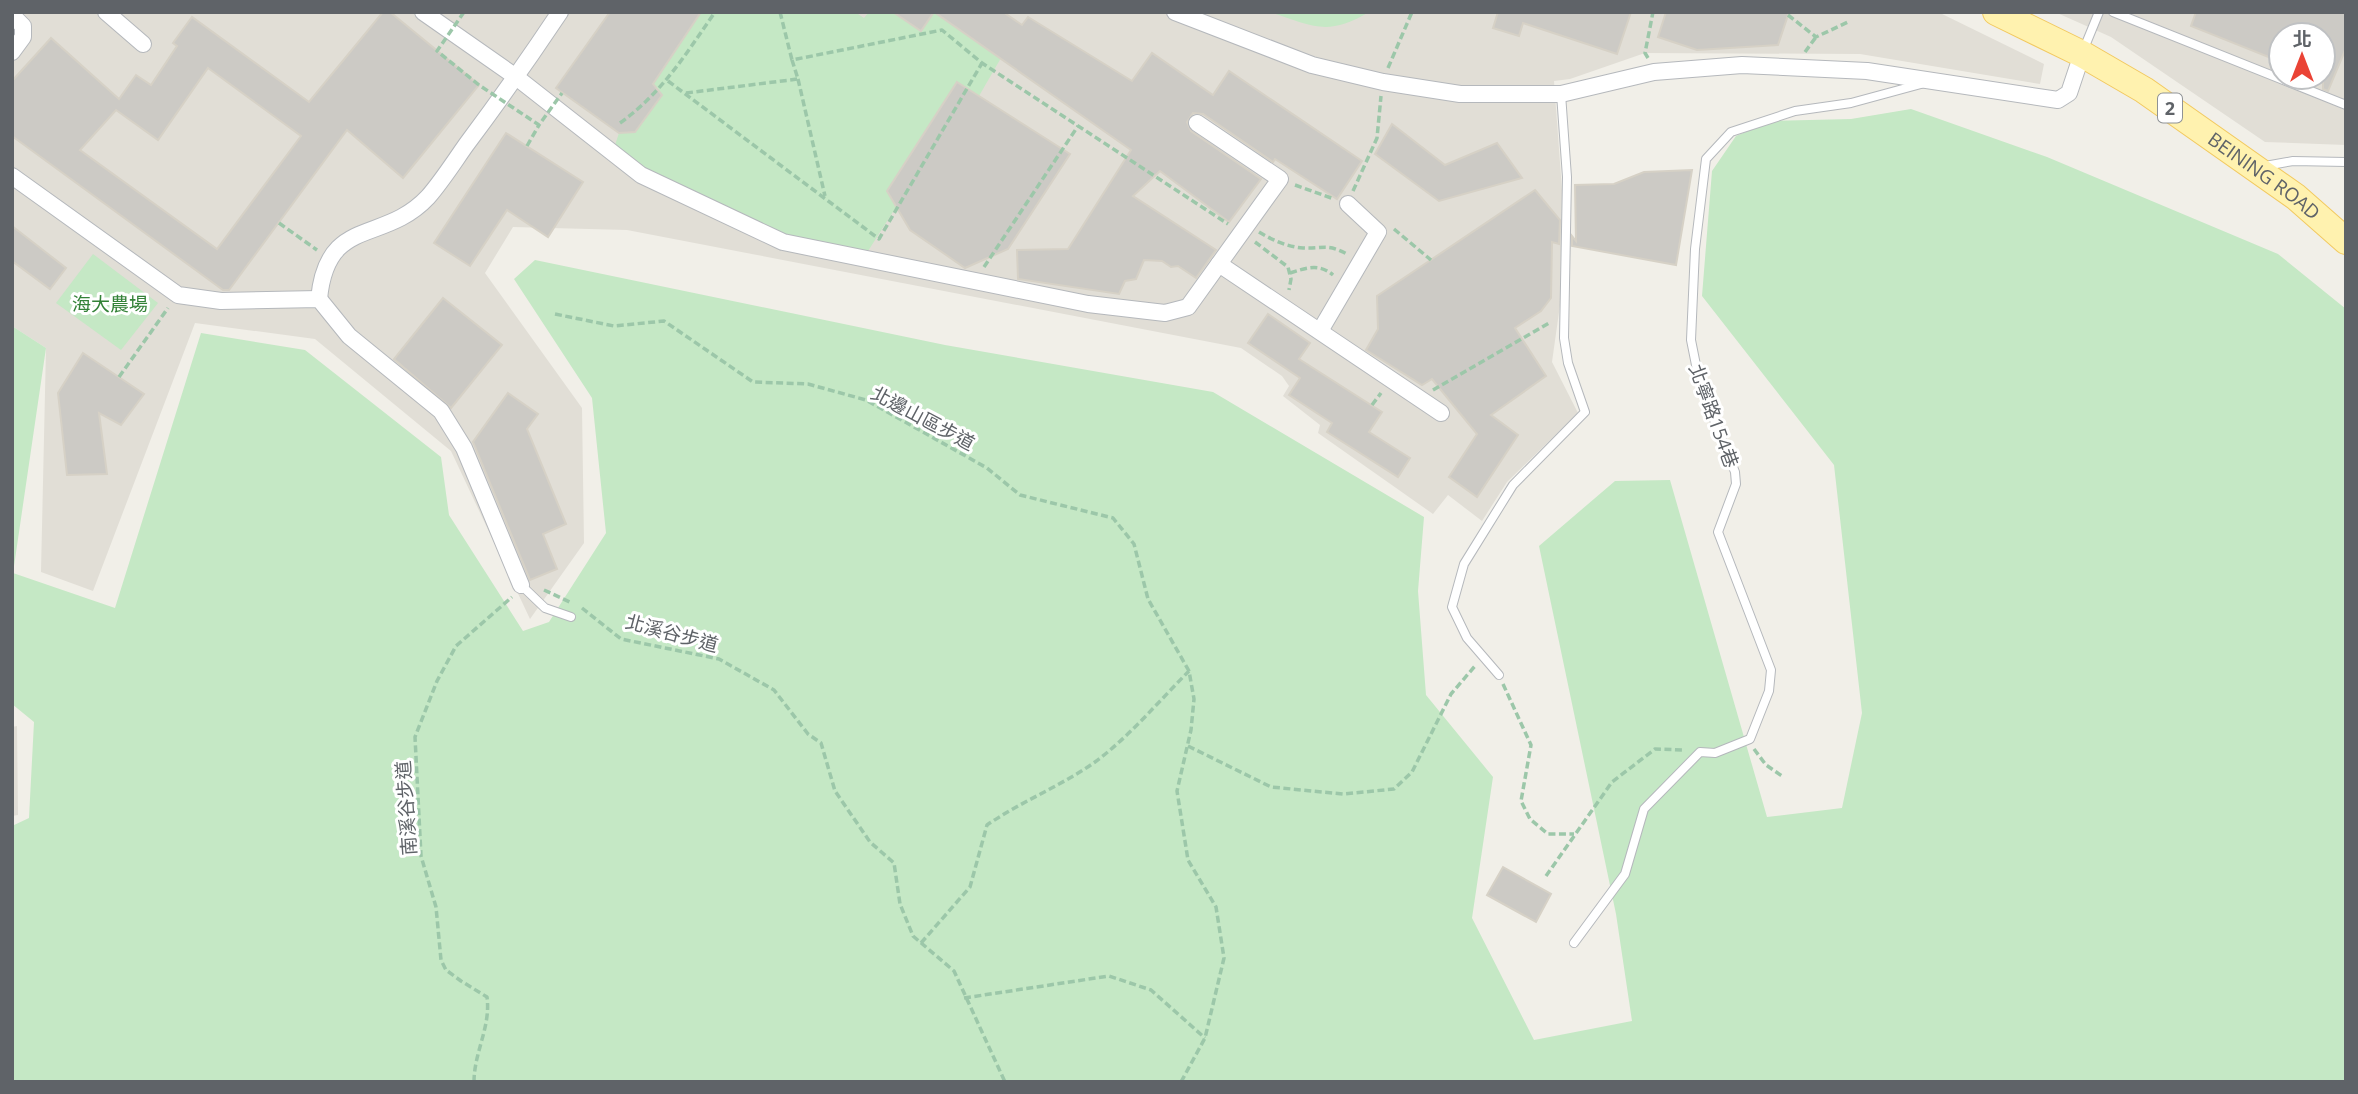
<svg xmlns="http://www.w3.org/2000/svg" width="2358" height="1094" viewBox="0 0 2358 1094" font-family="'Open Sans','Noto Sans TC',sans-serif">
  <style>
    .education { fill: #e1ded6; fill-rule: evenodd }
    .green { fill: #c5e8c5 }
    .building { fill: #cccac5; stroke: #d6d1c6; stroke-width: 2; fill-rule: evenodd }
    .lines { fill: none; stroke-linecap: round; stroke-linejoin: round }
    .lane-casing { stroke: #b5b8bc; stroke-width: 10 }
    .street-casing { stroke: #b5b8bc; stroke-width: 18 }
    .primary-casing { stroke: #f2c960; stroke-width: 28 }
    .path { stroke: #9cc7a9; stroke-width: 3.5; stroke-dasharray: 7 3.5; stroke-linecap: butt }
    .lane { stroke: #fff; stroke-width: 8 }
    .street { stroke: #fff; stroke-width: 16 }
    .primary { stroke: #fff2af; stroke-width: 26 }
    .path-bridge { stroke: #9cc7a9; stroke-width: 3.5; stroke-dasharray: 7 3.5; stroke-linecap: butt }
    .labels { text-anchor: middle; dominant-baseline: central; stroke-width: 6; stroke-linejoin: round; paint-order: stroke }
    .shield { fill: #fff; stroke: #8f9295; stroke-width: 2 }
    .shield-label { font-size: 18px; font-weight: bold; fill: #5f6368 }
    .street-label { font-size: 19px; fill: #5f6368; stroke: #fff }
    .park-label { font-size: 19px; fill: #348238; stroke: #fff }
  </style>
  <rect width="100%" height="100%" fill="#f1efe8"/>
  <g class="education">
    <polygon points="12,12 1938,12 2044,64 2040,84 1860,54 1645,53 1570,79 1554,81 1562,190 1560,305 1552,362 1578,413 1507,482 1482,521 1448,495 1433,514 1318,433 1320,425 1283,396 1289,386 1282,376 1241,348 627,230 513,227 485,273 582,408 584,543 530,619 451,451 315,339 195,323 93,591 41,572 46,348 12,326"/>
    <path d="M2055,12h291v133l-81,-3 -154,-105zM2281,35h42v42h-42z"/>
    <polygon points="17,726 18,815 12,816 12,727"/>
  </g>
  <g class="green">
    <polygon points="701,12 855,12 864,18 869,12 892,12 920,29 934,12 1001,58 979,96 887,191 896,207 863,259 777,240 613,151 619,133 635,132 662,95 653,84"/>
    <path d="M1270,12h99c-42,25 -56,14 -99,0z"/>
    <polygon points="1911,109 2047,157 2278,254 2346,309 2346,1082 12,1082 12,826 29,818 34,722 12,704 12,326 46,348 13,573 115,608 201,333 305,350 441,457 449,515 523,631 549,622 606,533 592,398 514,279 535,260 945,345 1213,392 1424,517 1418,591 1426,695 1493,777 1472,918 1534,1040 1632,1021 1616,914 1539,546 1615,481 1670,480 1767,817 1842,808 1862,713 1834,465 1702,296 1712,171 1736,136 1772,121 1851,119"/>
    <polygon points="93,254 158,303 121,350 56,303"/>
  </g>
  <g class="building">
    <path d="M383,12h7l89,73 -76,93 -56,-48 -118,160h-6l-211,-154v-55l39,-43 68,61 17,-24 15,10 26,-39 -4,-3 19,-26 117,85zM208,68l93,68 -84,113 -137,-99 36,-40 42,30z"/>
    <polygon points="610,12 701,12 653,84 662,95 635,132 619,133 556,88"/>
    <polygon points="893,12 1003,12 1022,25 1028,17 1132,81 1152,53 1213,95 1229,71 1362,161 1337,199 1275,159 1273,162 1203,114 1193,113 1187,122 1191,131 1261,179 1229,222 1160,171 1133,196 1216,250 1196,278 1178,266 1171,267 1162,261 1144,260 1136,279 1125,281 1119,294 1018,279 1017,250 1068,249 1131,150 934,12 921,31"/>
    <polygon points="1498,12 1631,12 1617,54 1523,23 1519,36 1493,28"/>
    <polygon points="1666,12 1789,12 1778,45 1697,50 1658,37"/>
    <polygon points="2196,12 2346,12 2346,48 2328,91 2323,89 2323,35 2281,35 2281,62 2191,26"/>
    <polygon points="957,82 1070,154 1008,249 965,268 910,230 887,191"/>
    <polygon points="1392,124 1445,165 1497,143 1522,178 1439,201 1375,154"/>
    <polygon points="506,133 583,182 548,237 507,210 470,266 434,243"/>
    <polygon points="1692,170 1676,265 1572,246 1572,236 1576,241 1575,185 1614,184 1644,172"/>
    <polygon points="1535,190 1560,220 1559,244 1552,242 1551,298 1541,311 1515,328 1546,376 1491,415 1518,435 1477,497 1449,477 1477,434 1432,379 1422,385 1366,350 1378,329 1377,296"/>
    <polygon points="12,226 66,268 50,289 12,261"/>
    <polygon points="443,298 502,345 451,408 394,359"/>
    <polygon points="1268,314 1310,343 1299,359 1382,412 1369,432 1410,458 1398,477 1327,432 1332,423 1289,395 1300,378 1248,343"/>
    <polygon points="83,353 144,394 121,425 99,413 107,474 67,475 58,393"/>
    <polygon points="508,393 538,414 527,429 566,524 543,534 557,569 530,580 473,442"/>
    <polygon points="1503,867 1551,894 1536,922 1487,895"/>
  </g>
  <g class="lines">
    <g class="lane-casing">
      <g id="lane">
        <polyline points="2113,12 2346,105"/>
        <polyline points="2083,51 2099,12"/>
        <polyline points="2265,166 2293,161 2346,162"/>
        <polyline points="521,585 545,608 571,617"/>
        <polyline points="1499,675 1467,638 1452,607 1464,564 1513,485 1585,412 1568,363 1564,338 1567,177 1561,94"/>
        <polyline points="1574,943 1625,874 1644,809 1700,752 1715,753 1750,739 1769,691 1771,670 1718,532 1736,484 1735,472 1700,385 1691,340 1695,249 1706,159 1731,132 1795,111 1851,103 1921,84"/>
      </g>
    </g>
    <g class="street-casing">
      <g id="street">
        <polyline points="106,12 143,44"/>
        <polyline points="423,12 516,77 641,175 783,242 1088,304 1165,313 1188,307 1280,179 1197,123"/>
        <polyline points="1175,12 1312,65 1383,82 1460,94 1561,94 1654,72 1742,65 1867,71 2058,100 2069,93 2082,54"/>
        <polyline points="12,15 23,26 23,37 12,52"/>
        <polyline points="12,176 178,295 221,301 319,299 349,336 441,411 464,448 521,585"/>
        <polyline points="1219,264 1441,413"/>
        <path d="M319,299c8,-84 64,-54 109,-102 14,-16 26,-35 38,-52 33,-44 64,-88 94,-133"/>
        <polyline points="1320,331 1378,232 1348,204"/>
      </g>
    </g>
    <g class="primary-casing">
      <g id="primary">
        <path id="s1" d="M1996,12l86,42 62,36 152,107 50,44"/>
      </g>
    </g>
    <g class="path">
      <polyline points="780,12 792,60"/>
      <polyline points="1788,15 1816,37 1848,22"/>
      <polyline points="1805,52 1816,37"/>
      <polyline points="1648,58 1645,53 1653,12"/>
      <polyline points="1388,68 1412,12"/>
      <polyline points="798,79 825,196"/>
      <polyline points="668,81 879,239 982,63"/>
      <polyline points="686,93 798,79 792,60 942,30 982,63 1228,224"/>
      <path d="M620,123c42,-30 66,-69 95,-111"/>
      <polyline points="527,146 539,125"/>
      <polyline points="1295,185 1334,199"/>
      <polyline points="1353,191 1377,138 1381,96"/>
      <polyline points="279,223 317,250"/>
      <polyline points="1394,229 1431,260"/>
      <path d="M1259,232c13,8 29,15 44,16 22,1 23,-5 44,6"/>
      <polyline points="1255,242 1288,267 1291,279 1289,290"/>
      <polyline points="984,267 1078,126"/>
      <path d="M1290,273c16,-5 29,-10 43,2"/>
      <polyline points="555,314 614,326 664,321 753,382 808,384 866,400 987,468 1020,495 1113,518 1134,544 1148,599 1189,671 1194,699 1191,730 1177,791 1188,860 1216,907 1224,958 1205,1038 1181,1082"/>
      <polyline points="119,377 168,308"/>
      <polyline points="1433,390 1551,322"/>
      <polyline points="1372,405 1381,393"/>
      <polyline points="544,590 572,603"/>
      <polyline points="582,608 621,639 719,659 774,690 808,734 821,743 835,791 870,842 894,863 900,904 913,936 954,971 1005,1082"/>
      <polyline points="1503,684 1531,745 1521,801 1530,819 1548,834 1574,834"/>
      <polyline points="1188,746 1271,787 1343,794 1394,789 1412,772 1451,694 1475,666"/>
      <polyline points="1754,749 1766,765 1782,776"/>
      <polyline points="1546,876 1612,782 1655,749 1683,750"/>
      <path d="M921,943l49,-56 17,-62c35,-24 74,-39 108,-63 34,-25 64,-61 94,-91"/>
      <polyline points="964,998 1109,976 1151,990 1205,1038"/>
      <path d="M474,1082c0,-30 17,-55 13,-85l-26,-16 -15,-11 -5,-10 -5,-53 -15,-51 -6,-119 22,-56 19,-35 56,-49"/>
    </g>
    <use href="#lane" class="lane"/>
    <use href="#street" class="street"/>
    <use href="#primary" class="primary"/>
    <polyline class="path-bridge" points="464,12 437,51 479,85 539,125 562,93"/>
  </g>
  <g class="labels">
    <rect class="shield" x="2158" y="93.5" width="24" height="29" rx="5"/>
    <g class="shield-label">
      <text x="2170" y="108">2</text>
    </g>
    <g class="street-label">
      <text stroke="none"><textPath href="#s1" startOffset="315">BEINING ROAD</textPath></text>
      <text transform="translate(1714 416) rotate(70)">北寧路154巷</text>
      <text transform="translate(923 418) rotate(28)">北邊山區步道</text>
      <text transform="translate(672 633) rotate(15)">北溪谷步道</text>
      <text transform="translate(406 808) rotate(-94)">南溪谷步道</text>
    </g>
    <g class="park-label">
      <text x="110" y="304">海大農場</text>
    </g>
  </g>
  <rect width="2358" height="1094" fill="none" stroke="#5f6368" stroke-width="28"/>
  <g transform="translate(2302 56)"><circle r="33" fill="#ffffff" stroke="#bfc1c3" stroke-width="2"/>
  <path d="M0-5L12 26L0 18L-12 26Z" fill="#ea4335"/>
  <text y="-10" font-size="19" font-weight="bold" text-anchor="middle" fill="#5f6368">北</text>
  </g>
</svg>
